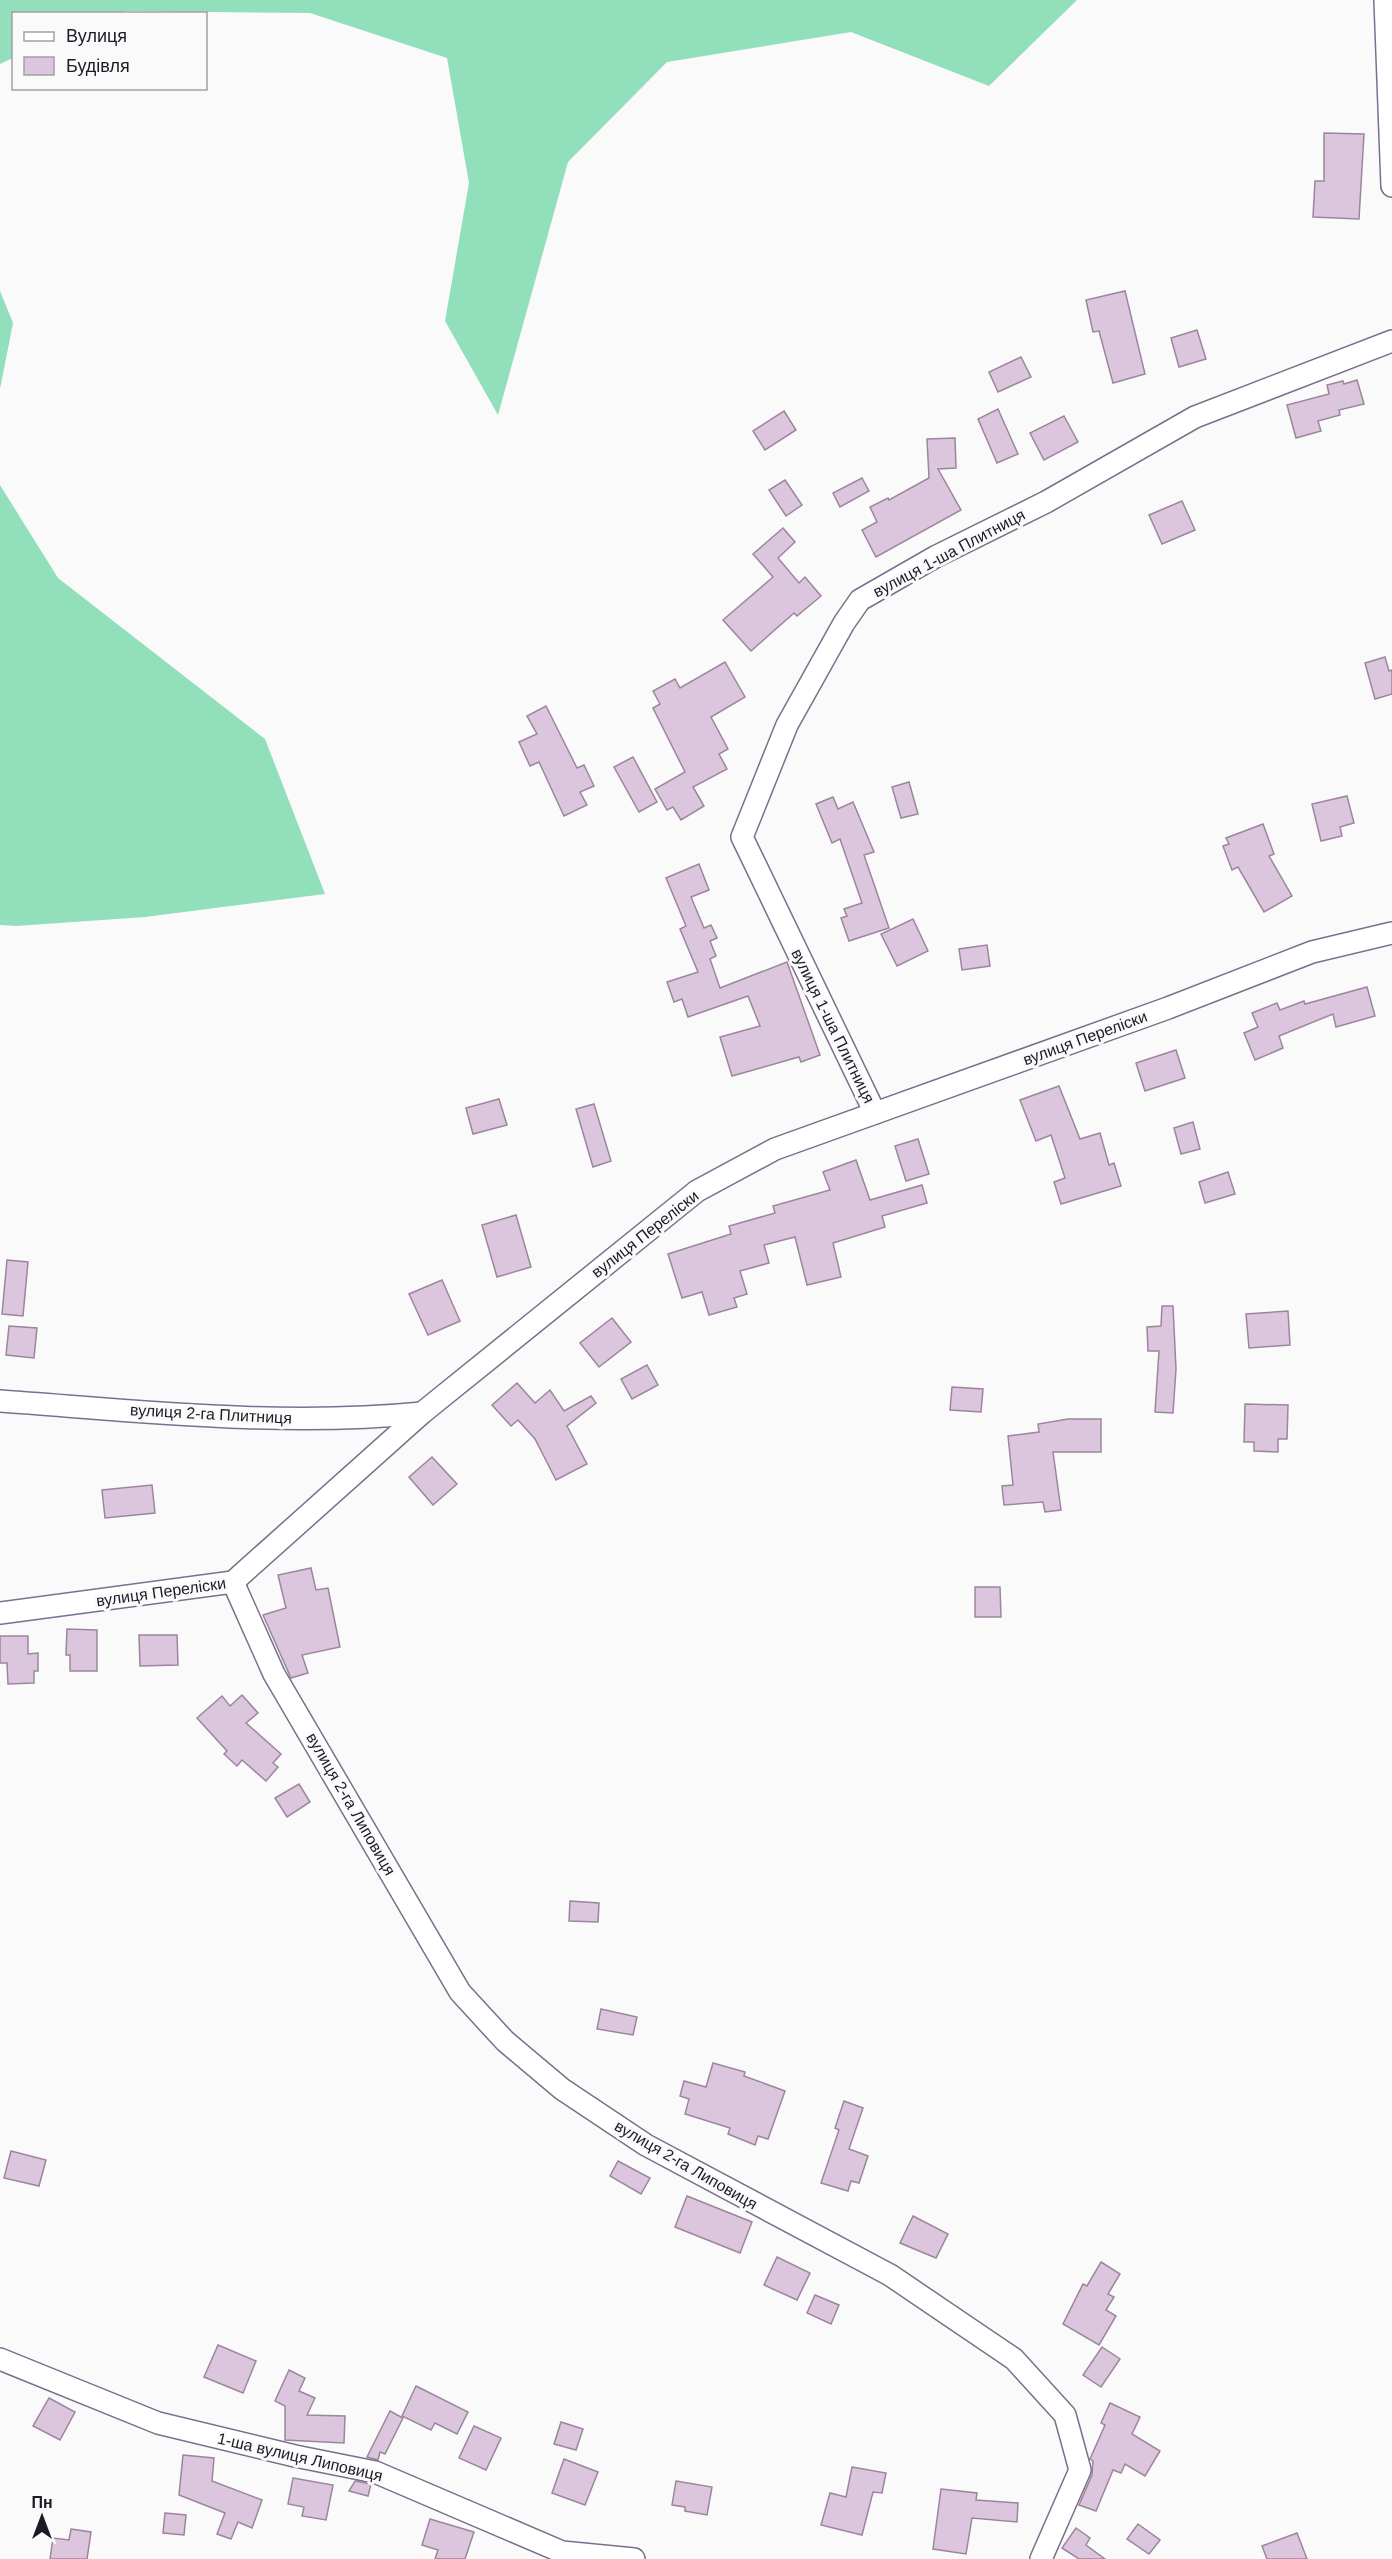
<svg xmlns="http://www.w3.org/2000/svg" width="1392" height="2559" viewBox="0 0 1392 2559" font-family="Helvetica,sans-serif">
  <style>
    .forest { fill: #91dfbb }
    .building { fill: #dcc6de; stroke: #9b869e; stroke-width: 1.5 }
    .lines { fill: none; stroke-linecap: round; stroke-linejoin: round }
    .street-casing { stroke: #78718d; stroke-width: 24 }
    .street { stroke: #fff; stroke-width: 21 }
    .labels { text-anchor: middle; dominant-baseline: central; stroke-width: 6; stroke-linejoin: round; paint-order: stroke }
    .street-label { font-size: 16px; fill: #1d1a25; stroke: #fafafa }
  </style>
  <rect width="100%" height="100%" fill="#fafafa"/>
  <g class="forest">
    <polygon points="0,0 1077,0 989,86 851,32 667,62 568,162 498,415 445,321 469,183 447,58 310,13 125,11 118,14 14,14 13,58 0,64"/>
    <polygon points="0,291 13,323 0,389"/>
    <polygon points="0,485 58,578 265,739 325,894 145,917 16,926 0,925"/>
  </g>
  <g class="building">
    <polygon points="1324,133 1364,134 1359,219 1313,217 1315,181 1324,181"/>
    <polygon points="1125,291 1145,374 1113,383 1099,331 1093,332 1086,300"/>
    <polygon points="1197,330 1206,359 1179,367 1171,338"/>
    <polygon points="1021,357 1031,377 998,392 989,372"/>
    <polygon points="1357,380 1364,404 1339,410 1340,415 1318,421 1321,431 1296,438 1287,405 1329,394 1327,385 1343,381 1344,384"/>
    <polygon points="998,409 1018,454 997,463 978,419"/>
    <polygon points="784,411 796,430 765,450 753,431"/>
    <polygon points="1064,416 1078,442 1044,460 1030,433"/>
    <polygon points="955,438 956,468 938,469 961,510 876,557 862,530 877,522 870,507 888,498 889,500 929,478 927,439"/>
    <polygon points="862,478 869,491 840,507 833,493"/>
    <polygon points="785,480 802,505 786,516 769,490"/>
    <polygon points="1182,501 1195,530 1162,544 1149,515"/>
    <polygon points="783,528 795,542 778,558 799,583 805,577 821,596 797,616 794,613 751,651 723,620 773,577 753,554"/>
    <polygon points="1385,657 1389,671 1392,670 1392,694 1375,699 1365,663"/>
    <polygon points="725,662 745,697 711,717 728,749 719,754 727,769 693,787 704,806 681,820 673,807 667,810 655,789 685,772 653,708 660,704 653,691 675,679 680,688"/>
    <polygon points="546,706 577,768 584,765 594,786 580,792 587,805 564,816 539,762 530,766 519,742 537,734 527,716"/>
    <polygon points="633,757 657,802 639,812 614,767"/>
    <polygon points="909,782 918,814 901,818 892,787"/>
    <polygon points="1347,796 1354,823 1340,827 1342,836 1321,841 1312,804"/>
    <polygon points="833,797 838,809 853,802 874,852 864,855 889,928 849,941 841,918 847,916 844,909 862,903 840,839 832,843 816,804"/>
    <polygon points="1263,824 1274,854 1269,856 1292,896 1264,912 1238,867 1232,870 1223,846 1229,844 1226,838"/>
    <polygon points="699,864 709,890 691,897 704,928 711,925 717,938 710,941 716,956 710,959 720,988 787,962 820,1055 801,1062 799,1057 732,1076 720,1037 760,1026 748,996 688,1017 682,999 674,1002 667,982 698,972 680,929 686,926 666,878"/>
    <polygon points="913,919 928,951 897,966 881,934"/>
    <polygon points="987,945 990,966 962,970 959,949"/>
    <polygon points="1367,987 1375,1016 1336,1027 1333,1014 1279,1036 1283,1048 1255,1060 1244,1033 1258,1027 1252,1013 1277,1003 1280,1010 1304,1001 1305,1004"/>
    <polygon points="1176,1050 1185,1078 1145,1091 1136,1063"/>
    <polygon points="1059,1086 1080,1139 1100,1133 1109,1165 1114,1163 1121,1186 1061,1204 1054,1182 1065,1178 1051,1135 1036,1141 1020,1100"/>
    <polygon points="499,1099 507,1125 473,1134 466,1108"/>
    <polygon points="594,1104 611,1161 593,1167 576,1109"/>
    <polygon points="1193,1122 1200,1149 1181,1154 1174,1128"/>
    <polygon points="918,1139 929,1174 906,1181 895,1146"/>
    <polygon points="856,1160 870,1200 922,1185 927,1203 882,1216 885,1227 833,1243 841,1277 807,1285 795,1237 764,1245 769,1263 740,1271 747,1294 734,1298 737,1307 709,1315 702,1292 682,1298 668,1254 731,1234 729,1226 775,1213 773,1206 830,1190 823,1172"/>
    <polygon points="1228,1172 1235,1194 1205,1203 1199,1182"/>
    <polygon points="516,1215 531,1267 497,1277 482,1225"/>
    <polygon points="7,1260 28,1262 23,1316 2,1314"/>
    <polygon points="442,1280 460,1321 428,1335 409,1294"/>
    <polygon points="1162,1306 1173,1306 1176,1369 1173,1413 1155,1412 1159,1351 1148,1351 1147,1327 1161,1326"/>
    <polygon points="1288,1311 1290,1345 1249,1348 1246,1314"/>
    <polygon points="612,1318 631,1342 599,1367 580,1343"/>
    <polygon points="9,1326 37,1328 34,1358 6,1355"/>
    <polygon points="647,1365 658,1385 632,1399 621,1379"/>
    <polygon points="517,1383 535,1403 550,1390 564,1411 591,1396 596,1403 567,1426 587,1464 556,1480 535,1439 518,1420 511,1426 492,1405"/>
    <polygon points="952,1387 983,1389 981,1412 950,1410"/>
    <polygon points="1245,1404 1288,1405 1287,1439 1278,1439 1278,1452 1254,1451 1254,1442 1244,1442"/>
    <polygon points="1068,1419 1101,1419 1101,1452 1053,1452 1061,1510 1045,1512 1043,1502 1004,1505 1002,1486 1013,1485 1008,1436 1039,1432 1038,1424"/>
    <polygon points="432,1457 457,1484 433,1505 409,1477"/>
    <polygon points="152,1485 155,1513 105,1518 102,1490"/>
    <polygon points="311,1568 316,1590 328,1588 340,1647 302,1655 308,1673 291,1678 263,1615 286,1608 278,1575"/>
    <polygon points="975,1587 1000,1587 1001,1617 975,1617"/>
    <polygon points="67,1629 97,1630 97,1671 70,1671 70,1655 66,1655"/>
    <polygon points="139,1635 177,1635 178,1665 140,1666"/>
    <polygon points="0,1636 28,1636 28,1654 38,1653 38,1671 34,1671 34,1683 8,1684 7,1663 0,1663"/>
    <polygon points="242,1695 258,1713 246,1723 281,1754 273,1763 278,1767 266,1781 242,1760 237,1766 224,1754 227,1751 197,1718 222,1696 230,1706"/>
    <polygon points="299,1784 310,1802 287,1817 275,1798"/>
    <polygon points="570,1901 599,1903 598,1922 569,1921"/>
    <polygon points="601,2009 637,2017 633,2035 597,2029"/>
    <polygon points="713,2063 745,2072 744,2076 785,2091 768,2139 758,2136 755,2145 728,2134 730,2128 685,2114 689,2099 680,2096 684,2081 706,2087"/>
    <polygon points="844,2101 863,2108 849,2149 868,2156 859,2183 851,2181 848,2191 821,2183 839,2130 835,2128"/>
    <polygon points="11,2151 46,2160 39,2186 4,2178"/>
    <polygon points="618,2161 650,2178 641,2194 610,2176"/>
    <polygon points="687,2196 752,2222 740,2253 675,2227"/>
    <polygon points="913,2216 948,2234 936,2258 900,2243"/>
    <polygon points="777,2257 810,2273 797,2300 764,2285"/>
    <polygon points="1101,2262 1120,2274 1108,2294 1114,2297 1106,2310 1116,2316 1099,2345 1063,2324 1083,2284 1087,2286"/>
    <polygon points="815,2295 839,2305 831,2324 807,2313"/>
    <polygon points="218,2345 256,2361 243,2393 204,2377"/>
    <polygon points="1102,2347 1120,2359 1101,2387 1083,2375"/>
    <polygon points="289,2370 305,2378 299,2391 315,2398 307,2415 345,2416 344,2443 285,2440 285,2406 275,2401"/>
    <polygon points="416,2386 468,2412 457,2434 435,2423 431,2430 402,2416"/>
    <polygon points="49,2398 75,2412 60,2440 33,2426"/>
    <polygon points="1110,2403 1140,2417 1132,2434 1160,2451 1145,2476 1125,2464 1121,2473 1113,2470 1096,2511 1079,2505 1092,2475 1093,2461 1090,2459 1105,2425 1101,2423"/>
    <polygon points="390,2411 403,2418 385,2454 380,2452 378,2460 367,2457"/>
    <polygon points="561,2422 583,2429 576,2450 554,2444"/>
    <polygon points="474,2426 501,2438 486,2470 459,2458"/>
    <polygon points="183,2455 214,2458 212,2481 262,2500 252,2528 238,2522 231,2539 217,2534 225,2513 179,2495"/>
    <polygon points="564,2459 598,2472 585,2505 552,2493"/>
    <polygon points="852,2467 886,2473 882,2493 873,2492 862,2535 821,2525 830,2493 846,2497"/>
    <polygon points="293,2478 333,2485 326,2520 302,2516 304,2507 288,2504"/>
    <polygon points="355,2481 371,2484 368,2496 349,2491"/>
    <polygon points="676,2481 712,2487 707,2515 685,2511 685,2507 672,2505"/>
    <polygon points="941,2489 977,2493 976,2500 1018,2503 1017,2522 972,2518 966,2554 933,2549"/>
    <polygon points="165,2513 186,2515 184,2535 163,2533"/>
    <polygon points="430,2519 474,2532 465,2559 435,2559 438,2550 422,2545"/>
    <polygon points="1138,2524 1160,2540 1149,2554 1127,2539"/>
    <polygon points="1076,2528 1090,2538 1086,2545 1105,2559 1079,2559 1062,2548"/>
    <polygon points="71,2529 91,2532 87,2559 50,2559 53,2538 69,2540"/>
    <polygon points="1297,2533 1307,2559 1267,2559 1262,2546"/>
  </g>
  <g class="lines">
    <g class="street-casing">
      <g id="street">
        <polyline points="1385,0 1392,186"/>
        <polyline points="875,1113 742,837 787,725 844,623 860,600 935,557 1046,502 1195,417 1392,341"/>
        <path d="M0,1401c140,10 282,26 422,12"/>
        <polyline points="233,1582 274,1674 460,1992 505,2041 562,2089 646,2145 890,2275 1014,2359 1065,2415 1080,2470 1041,2559"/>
        <polyline points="0,1613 233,1582 422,1413 697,1191 775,1149 1168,1008 1312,952 1392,933"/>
        <polyline points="0,2359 158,2423 295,2456 375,2472 562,2552 634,2559"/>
      </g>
    </g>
    <use href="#street" class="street"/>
  </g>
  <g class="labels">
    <g class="street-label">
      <text transform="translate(949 553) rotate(-28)">вулиця 1-ша Плитниця</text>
      <text transform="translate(833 1026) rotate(64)">вулиця 1-ша Плитниця</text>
      <text transform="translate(1085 1038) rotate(-20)">вулиця Переліски</text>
      <text transform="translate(645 1234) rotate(-38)">вулиця Переліски</text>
      <text transform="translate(211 1414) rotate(3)">вулиця 2-га Плитниця</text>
      <text transform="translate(161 1592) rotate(-8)">вулиця Переліски</text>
      <text transform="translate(351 1804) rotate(60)">вулиця 2-га Липовиця</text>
      <text transform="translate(686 2165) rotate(30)">вулиця 2-га Липовиця</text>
      <text transform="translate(300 2457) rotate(13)">1-ша вулиця Липовиця</text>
    </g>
  </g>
  <rect x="12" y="12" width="195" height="78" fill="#fafafa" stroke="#a2a0a5" stroke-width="1.5"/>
  <rect x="24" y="32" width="30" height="9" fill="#ffffff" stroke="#a2a0a5" stroke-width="1.5"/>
  <text x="66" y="42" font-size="18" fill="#1d1a25">Вулиця</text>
  <rect x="24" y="57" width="30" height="18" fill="#dcc6de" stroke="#a2a0a5" stroke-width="1.5"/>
  <text x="66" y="72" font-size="18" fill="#1d1a25">Будівля</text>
  <g transform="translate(42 2517)" stroke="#fafafa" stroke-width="4.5" paint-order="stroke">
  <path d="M0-4.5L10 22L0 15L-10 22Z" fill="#1d1a25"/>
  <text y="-9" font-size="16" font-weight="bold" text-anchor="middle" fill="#1d1a25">Пн</text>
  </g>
</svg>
